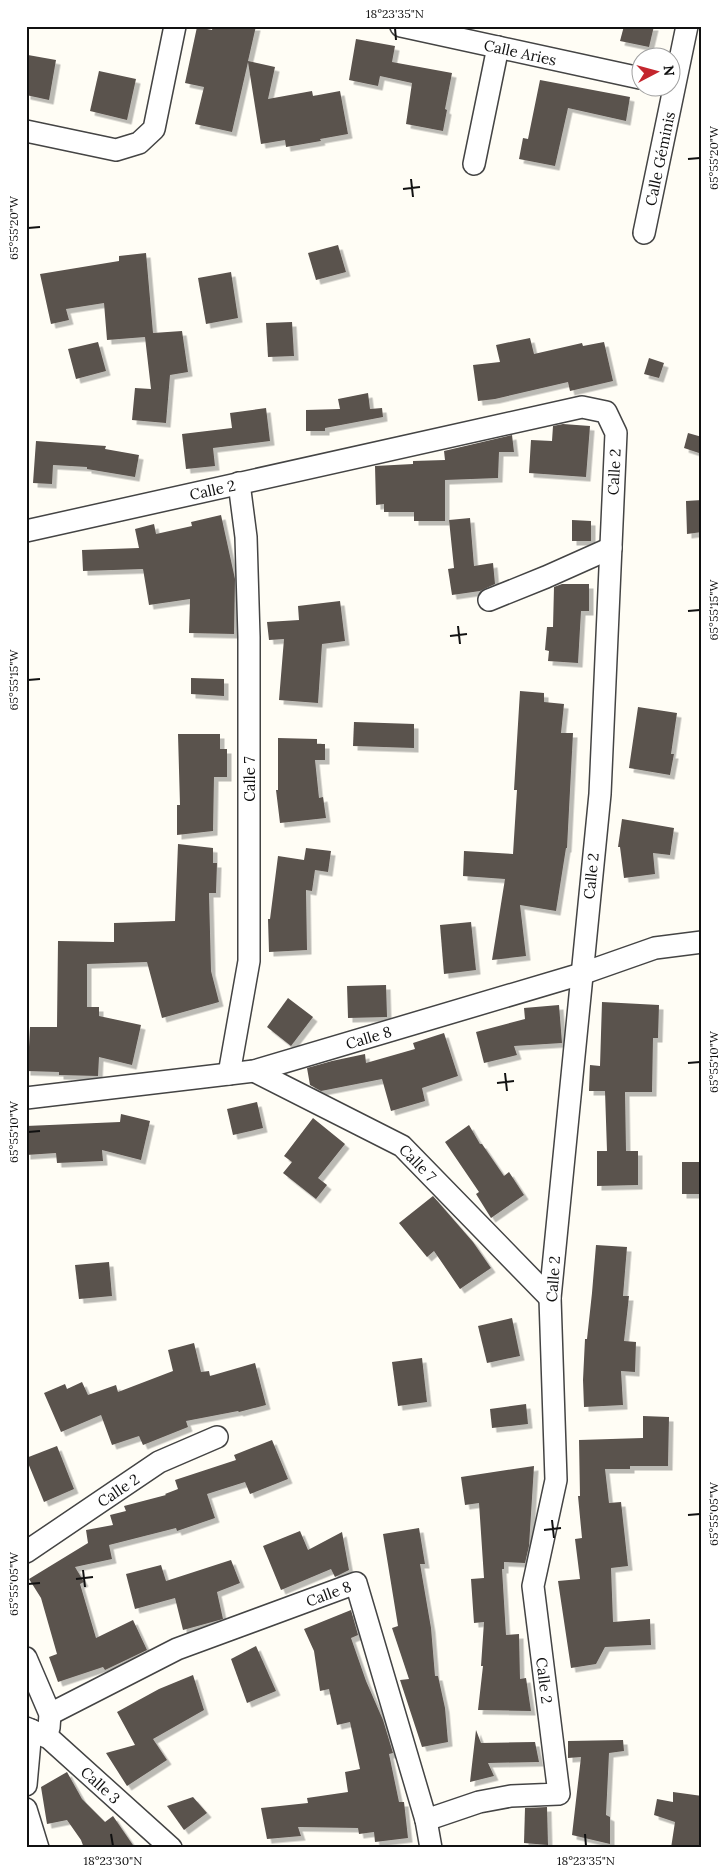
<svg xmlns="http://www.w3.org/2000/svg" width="728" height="1874" viewBox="0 0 728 1874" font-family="Lora,serif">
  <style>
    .building { fill: #5a524d; filter: url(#shadow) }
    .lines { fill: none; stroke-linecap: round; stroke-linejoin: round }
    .minor-casing { stroke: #444; stroke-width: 24 }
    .minor { stroke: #fff; stroke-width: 21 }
    .ticks { fill: none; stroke: #111; stroke-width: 2 }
    .labels { text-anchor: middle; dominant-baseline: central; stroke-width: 5; stroke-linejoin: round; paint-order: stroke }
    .street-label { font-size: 15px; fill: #111; stroke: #fff }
    .neatline { fill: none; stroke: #111; stroke-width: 2 }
    .ticks-label { font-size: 12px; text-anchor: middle; fill: #111 }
  </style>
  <defs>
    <filter id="shadow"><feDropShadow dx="4.5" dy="4.5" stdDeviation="0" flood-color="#0004"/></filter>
  </defs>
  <rect width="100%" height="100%" fill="#fffdf5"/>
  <g class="building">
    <polygon points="213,26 256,26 248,61 275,67 268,99 312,91 313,96 340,91 348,134 320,139 321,141 286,147 285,140 261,144 248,62 232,132 195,124 204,87 185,83 197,27 212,30"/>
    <polygon points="624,26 654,26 649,47 620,41"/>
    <polygon points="356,39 395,46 392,62 452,73 445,109 447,110 443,131 406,124 412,83 380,76 378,86 349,80"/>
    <polygon points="28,55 56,60 49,100 26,95 26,65"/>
    <polygon points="99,71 136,79 127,120 90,111"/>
    <polygon points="540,80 630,97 626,121 568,108 555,166 519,159 523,138 528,139"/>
    <polygon points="338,245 346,272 316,280 308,253"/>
    <polygon points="146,253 153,333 182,331 188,372 170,375 166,423 132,420 135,388 151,389 145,337 107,340 104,303 66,309 69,320 51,324 40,274 119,261 119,256"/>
    <polygon points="231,272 238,318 206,324 198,278"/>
    <polygon points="292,322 294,356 268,357 266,323"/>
    <polygon points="530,338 534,354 582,343 583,346 604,342 613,381 570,391 568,382 495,399 478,401 473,365 500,362 496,345"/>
    <polygon points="98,342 106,371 76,379 68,349"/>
    <polygon points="649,358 664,363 659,378 644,374"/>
    <polygon points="368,393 370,409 382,408 383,417 325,428 325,431 306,431 306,410 340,409 338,399"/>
    <polygon points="266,408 270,441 213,448 215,466 186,469 182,434 232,428 230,413"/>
    <polygon points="563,424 590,426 586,477 529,473 531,440 552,441 553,426"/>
    <polygon points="688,433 702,437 699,453 684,448"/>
    <polygon points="512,435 514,452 499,452 498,478 445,480 445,521 414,521 414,512 384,512 384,504 376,505 375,466 413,464 413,461 445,460 444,451"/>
    <polygon points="36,441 106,446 105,449 139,455 135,477 87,469 87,467 53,465 52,484 33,483"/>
    <polygon points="702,500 702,532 687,534 686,501"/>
    <polygon points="221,515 235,579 234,634 189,633 190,599 149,605 143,569 83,571 82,550 139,548 135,529 154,524 156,534 192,526 191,522"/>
    <polygon points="470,518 474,566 493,563 495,584 480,591 452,595 448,569 454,568 449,520"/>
    <polygon points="572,520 591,521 591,541 572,541"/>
    <polygon points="562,584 589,584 589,611 581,611 578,663 548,661 549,651 545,650 547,627 553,627 554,587"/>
    <polygon points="340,601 345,641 322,644 318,703 279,700 284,639 269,640 267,622 299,620 298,606"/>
    <polygon points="191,678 224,679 224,696 191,694"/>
    <polygon points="520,691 544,693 544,702 564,704 561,733 573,733 567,848 566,848 556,911 520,905 526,956 492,960 505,879 463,876 464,851 513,854 517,790 514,790"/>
    <polygon points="638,707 677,713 671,754 674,754 670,775 629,768"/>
    <polygon points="354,722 414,724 414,748 353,746"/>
    <polygon points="178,734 220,734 220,749 227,749 227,777 214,777 213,831 177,835 177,805 180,805"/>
    <polygon points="278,738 317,739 317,744 325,744 325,760 315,760 319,798 323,797 326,818 280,823 276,790 278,790"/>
    <polygon points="622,819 674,828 670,855 653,853 655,874 624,878 620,847 618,847"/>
    <polygon points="178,844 213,848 213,863 217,863 216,893 209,893 211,971 219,1002 162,1018 147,962 87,964 87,1007 99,1007 99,1016 141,1025 132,1065 99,1057 98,1076 59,1075 59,1072 26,1071 26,1047 29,1047 30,1027 57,1027 58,941 114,942 114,923 175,921"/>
    <polygon points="306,848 331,851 328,872 315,870 312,891 306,890 307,950 269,952 268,919 270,919 278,856 304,860"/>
    <polygon points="471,922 476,970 444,974 440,925"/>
    <polygon points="386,985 387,1017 348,1018 347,986"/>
    <polygon points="288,998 313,1017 291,1046 267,1027"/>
    <polygon points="602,1002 659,1005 658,1038 653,1038 652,1092 625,1092 626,1151 638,1151 638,1185 597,1186 597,1151 607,1151 605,1091 589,1091 590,1065 600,1066"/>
    <polygon points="559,1005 562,1043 514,1046 517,1055 484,1063 476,1032 525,1019 524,1008"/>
    <polygon points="444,1033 458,1076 422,1088 425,1101 391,1111 382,1079 321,1091 310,1085 307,1068 332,1061 365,1054 366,1063 415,1049 413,1043"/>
    <polygon points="257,1102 263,1128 233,1135 227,1109"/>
    <polygon points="121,1114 150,1121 141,1160 102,1150 103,1161 57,1163 56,1153 26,1155 26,1126 120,1122"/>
    <polygon points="313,1118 345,1144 318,1178 327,1185 316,1199 283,1173 292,1162 284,1156"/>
    <polygon points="469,1125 480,1144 482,1144 504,1176 509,1172 524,1195 491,1218 476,1194 479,1192 445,1142"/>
    <rect x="682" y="1162" width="20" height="32"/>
    <polygon points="433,1196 473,1242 491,1268 460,1289 434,1251 427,1257 399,1223"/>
    <polygon points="596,1245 627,1247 623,1296 629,1296 624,1341 636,1342 635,1372 621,1371 623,1405 584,1407 583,1380 585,1339 587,1339 592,1293"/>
    <polygon points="109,1262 112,1296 79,1299 75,1265"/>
    <polygon points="512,1318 520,1356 487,1363 478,1326"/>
    <polygon points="194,1343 201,1372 209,1371 210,1376 255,1363 266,1405 239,1412 238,1411 186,1421 188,1427 143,1445 139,1436 112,1445 101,1415 61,1432 44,1393 65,1384 67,1389 82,1382 88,1395 116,1385 118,1392 173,1371 168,1350"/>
    <polygon points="422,1358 427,1402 398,1406 392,1362"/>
    <polygon points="526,1404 528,1424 492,1428 490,1409"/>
    <polygon points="643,1416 669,1417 668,1466 630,1466 630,1469 605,1469 609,1503 621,1502 628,1566 611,1568 613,1622 650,1619 651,1645 605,1647 596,1664 571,1668 558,1581 580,1579 575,1539 582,1538 578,1496 580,1496 579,1440 643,1438"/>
    <polygon points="272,1440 288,1479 250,1494 245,1482 207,1494 215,1518 177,1531 176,1528 109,1545 112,1559 75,1567 84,1582 80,1584 96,1638 133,1620 147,1650 105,1670 103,1667 58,1682 49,1657 57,1654 41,1598 29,1579 88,1543 86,1530 113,1525 110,1515 126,1511 124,1506 166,1495 165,1494 178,1489 175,1480 236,1460 234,1455"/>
    <polygon points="57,1446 74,1489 44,1502 26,1458"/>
    <polygon points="534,1466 529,1546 525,1563 504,1562 504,1569 502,1569 506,1635 519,1634 520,1679 526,1678 531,1711 478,1710 483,1666 481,1666 484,1622 474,1623 471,1579 484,1578 479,1503 465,1505 461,1477"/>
    <polygon points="419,1528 425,1564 420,1564 431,1628 435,1676 438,1676 445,1708 448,1742 422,1747 400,1680 409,1679 392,1628 398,1626 383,1534"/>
    <polygon points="300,1531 308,1550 342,1532 349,1570 335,1577 331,1569 281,1590 263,1546"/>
    <polygon points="231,1560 240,1583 217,1592 223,1619 183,1630 175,1598 135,1609 126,1574 161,1565 166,1581"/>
    <polygon points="351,1610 358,1635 351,1638 366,1681 383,1720 393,1753 389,1754 399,1802 404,1802 408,1838 375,1842 374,1832 359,1834 358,1828 298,1827 301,1836 267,1839 261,1808 308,1803 307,1798 348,1792 345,1772 360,1769 350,1722 337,1725 329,1689 320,1691 314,1651 304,1629"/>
    <polygon points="256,1646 276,1691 247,1703 231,1659"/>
    <polygon points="193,1675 204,1710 153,1739 167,1760 127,1786 106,1753 135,1745 117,1712 159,1689"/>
    <polygon points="476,1730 481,1743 535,1742 539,1762 488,1763 494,1776 470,1782"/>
    <polygon points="623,1740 624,1751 609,1753 606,1815 610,1817 610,1844 572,1835 581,1757 568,1758 568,1741"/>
    <polygon points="67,1772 82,1799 105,1822 113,1816 135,1848 84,1848 81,1840 67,1820 47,1824 41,1787"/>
    <polygon points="673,1792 702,1796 702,1848 671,1848 675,1822 654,1815 657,1799 673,1802"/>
    <polygon points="193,1797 207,1813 184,1830 167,1806"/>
    <polygon points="547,1807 548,1845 524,1843 525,1808"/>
  </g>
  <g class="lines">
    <g class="minor-casing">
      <g id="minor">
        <path id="s1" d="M401,26l239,52"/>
        <polyline points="26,131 116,150 139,143 154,129 175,26"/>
        <polyline points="474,164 498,47"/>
        <path id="s2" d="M644,233l43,-207"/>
        <path id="s3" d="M26,531l556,-124 24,5 10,21 -16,361 -50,504 6,182 -23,106 26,208 -48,2 -32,6 -53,18"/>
        <polyline points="489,600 546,577 611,548"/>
        <path id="s4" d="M254,1071l148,75 148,152"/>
        <polyline points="229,1074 249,961 249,637 246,537 239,483"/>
        <path id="s5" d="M26,1098l228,-27 327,-97 74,-26 47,-6"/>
        <path id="s6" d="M26,1552l133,-90 58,-25"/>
        <polyline points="26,1658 50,1714 49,1728"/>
        <path id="s7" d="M50,1714l127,-65 179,-66 70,237 5,28"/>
        <path id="s8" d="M26,1728l23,10 122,110"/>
        <polyline points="26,1785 31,1730"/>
        <polyline points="26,1809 38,1848"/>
      </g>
    </g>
    <use href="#minor" class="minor"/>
  </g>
  <path class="ticks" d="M395,28l1,12M688,159l12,-1M411,179l2,18M403,189l17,-2M28,228l12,-1M688,611l12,-1M458,626l2,18M450,636l17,-2M28,680l12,-1M688,1063l12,-1M505,1073l2,18M497,1083l17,-2M28,1132l12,-1M688,1515l12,-1M552,1520l2,18M544,1530l17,-2M83,1570l2,17M76,1579l17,-2M28,1584l12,-1M111,1834l2,12M585,1834l1,12"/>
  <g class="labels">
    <g class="street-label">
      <text stroke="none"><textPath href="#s1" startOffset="122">Calle Aries</textPath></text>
      <text stroke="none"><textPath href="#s2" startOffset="76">Calle Géminis</textPath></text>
      <text transform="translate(614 472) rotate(-87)">Calle 2</text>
      <text stroke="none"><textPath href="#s3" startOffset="191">Calle 2</textPath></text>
      <text transform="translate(249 779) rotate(-90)">Calle 7</text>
      <text transform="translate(591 876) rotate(-84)">Calle 2</text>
      <text stroke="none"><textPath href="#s5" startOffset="349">Calle 8</textPath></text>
      <text stroke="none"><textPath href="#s4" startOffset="189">Calle 7</textPath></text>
      <text transform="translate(553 1279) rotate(-86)">Calle 2</text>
      <text stroke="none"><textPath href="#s6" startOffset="111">Calle 2</textPath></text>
      <text stroke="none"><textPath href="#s7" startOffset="304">Calle 8</textPath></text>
      <text stroke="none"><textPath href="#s3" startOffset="1871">Calle 2</textPath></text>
      <text stroke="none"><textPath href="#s8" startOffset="95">Calle 3</textPath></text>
    </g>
  </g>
  <rect width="728" height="1874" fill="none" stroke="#ffffff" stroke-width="55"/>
  <g transform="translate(656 72) rotate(84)"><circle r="24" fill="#ffffff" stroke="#a0a0a0"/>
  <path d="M0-4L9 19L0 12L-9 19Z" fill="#c4262e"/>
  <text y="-8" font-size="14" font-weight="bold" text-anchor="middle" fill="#111111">N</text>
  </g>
  <rect x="28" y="28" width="672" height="1818" class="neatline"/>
  <g class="ticks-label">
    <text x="395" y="18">18°23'35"N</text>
    <text transform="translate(714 158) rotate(-90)" y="4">65°55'20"W</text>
    <text transform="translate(14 228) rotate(-90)" y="4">65°55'20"W</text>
    <text transform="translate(714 610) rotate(-90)" y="4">65°55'15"W</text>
    <text transform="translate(14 680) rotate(-90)" y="4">65°55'15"W</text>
    <text transform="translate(714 1062) rotate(-90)" y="4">65°55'10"W</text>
    <text transform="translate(14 1132) rotate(-90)" y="4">65°55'10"W</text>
    <text transform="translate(714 1514) rotate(-90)" y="4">65°55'05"W</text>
    <text transform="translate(14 1584) rotate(-90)" y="4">65°55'05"W</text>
    <text x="113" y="1865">18°23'30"N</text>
    <text x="586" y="1865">18°23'35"N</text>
  </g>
</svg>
